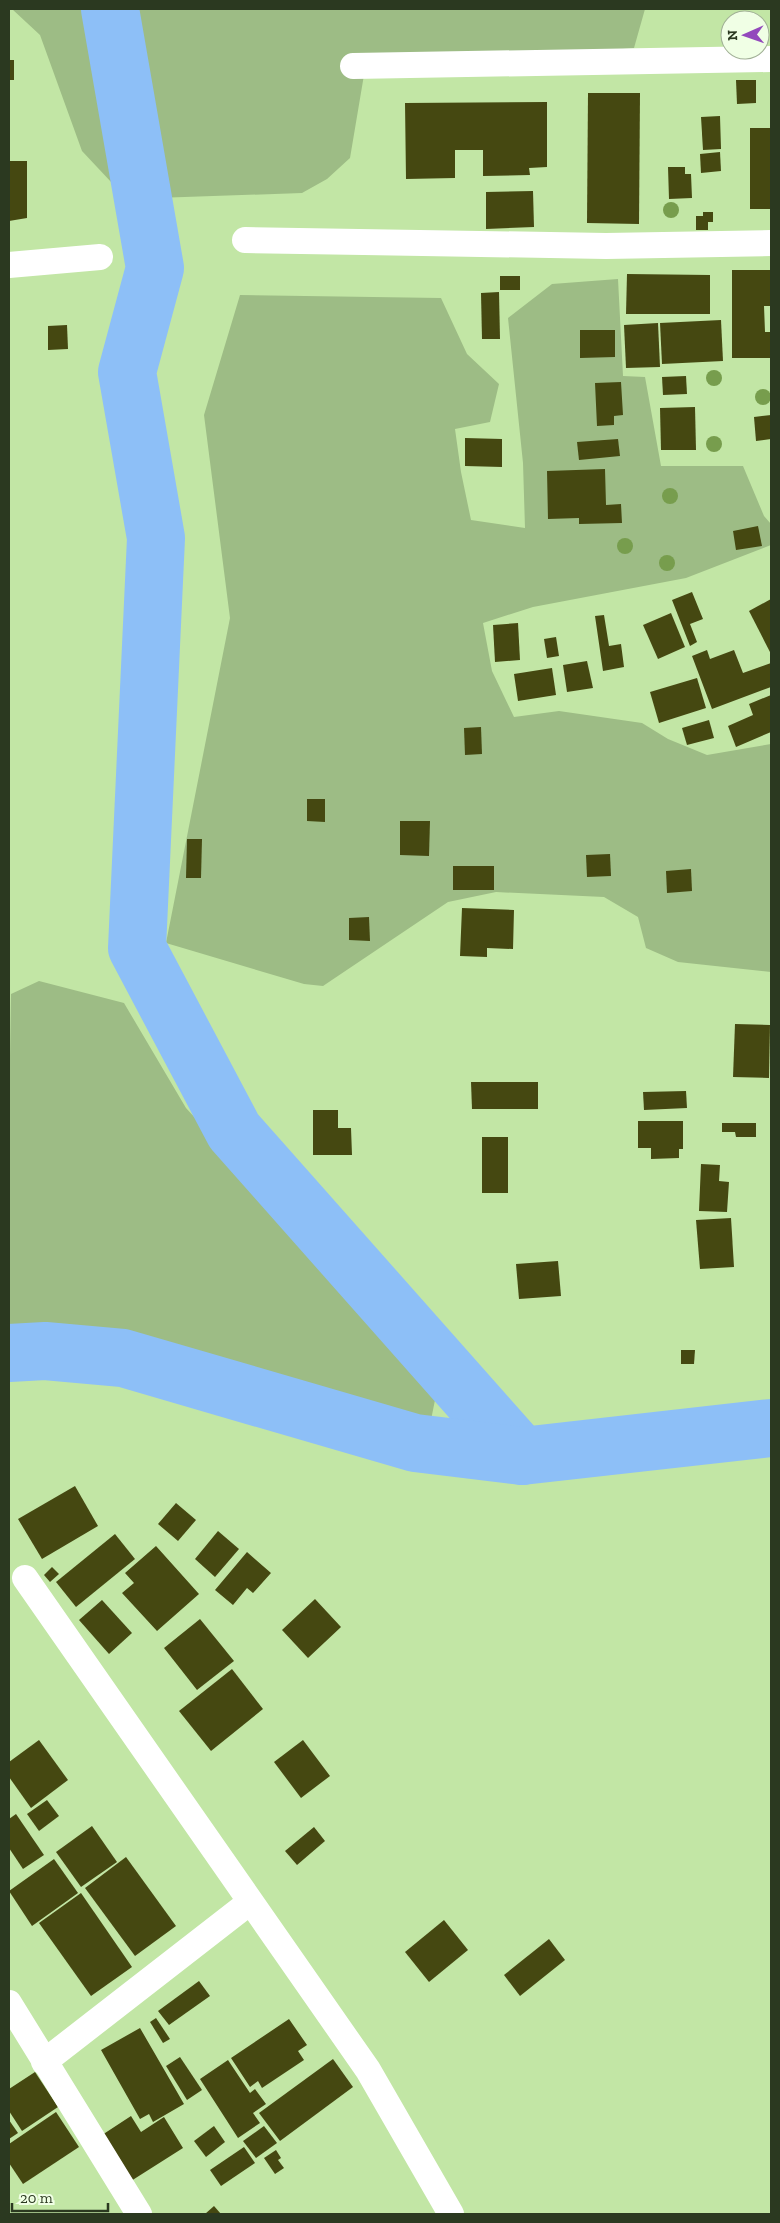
<svg xmlns="http://www.w3.org/2000/svg" width="780" height="2223" viewBox="0 0 780 2223" font-family="'Zilla Slab',serif">
  <style>
    .green { fill: #9dbc85 }
    .lines { fill: none; stroke-linecap: round; stroke-linejoin: round }
    .river { stroke: #8dbff7; stroke-width: 58 }
    .building { fill: #454811 }
    .street { stroke: #fff; stroke-width: 26 }
    .tree { fill: #779d4d }
  </style>
  <rect width="100%" height="100%" fill="#c2e6a5"/>
  <g class="green">
    <polygon points="12,9 645,9 634,48 568,54 366,63 350,158 327,179 302,193 127,199 82,151 40,35"/>
    <polygon points="618,279 623,376 645,377 661,466 743,466 764,516 771,524 771,545 686,578 533,607 483,623 492,671 514,717 559,711 642,723 668,739 707,755 771,744 771,972 678,962 646,948 638,917 604,897 496,892 448,902 323,986 304,984 166,943 230,618 204,415 240,295 441,298 467,354 499,384 490,422 455,429 461,472 471,520 525,528 523,463 508,318 552,284"/>
    <polygon points="39,981 124,1003 186,1108 424,1369 436,1395 430,1425 131,1337 60,1326 9,1328 9,1119 11,994"/>
  </g>
  <g class="lines">
    <g class="river">
      <polyline points="110,9 155,268 127,372 156,538 137,948 234,1131 522,1456"/>
      <polyline points="9,1353 45,1351 123,1358 415,1443 522,1456 771,1428"/>
    </g>
  </g>
  <g class="building">
    <rect x="9" y="60" width="5" height="20"/>
    <polygon points="736,80 756,80 756,103 737,104"/>
    <polygon points="588,93 640,93 639,224 587,223"/>
    <polygon points="547,102 547,167 529,168 530,175 483,176 483,150 455,150 455,178 406,179 405,103"/>
    <polygon points="720,116 721,149 703,150 701,117"/>
    <rect x="750" y="128" width="21" height="81"/>
    <polygon points="720,152 721,171 701,173 700,154"/>
    <polygon points="9,161 27,161 27,218 9,221"/>
    <polygon points="668,167 685,167 685,174 691,174 692,198 669,199"/>
    <polygon points="533,191 534,227 486,229 486,192"/>
    <polygon points="703,212 713,212 713,222 708,222 708,230 696,230 696,216 703,216"/>
    <polygon points="732,270 771,270 771,306 764,306 765,332 771,332 771,358 732,358"/>
    <polygon points="627,274 710,275 710,314 626,314"/>
    <rect x="500" y="276" width="20" height="14"/>
    <polygon points="499,292 500,339 482,339 481,293"/>
    <polygon points="721,320 723,361 662,364 660,323"/>
    <polygon points="658,323 660,367 626,368 624,325"/>
    <polygon points="67,325 68,349 48,350 48,326"/>
    <polygon points="580,330 615,330 615,357 580,358"/>
    <polygon points="686,376 687,394 663,395 662,377"/>
    <polygon points="621,382 623,415 614,416 614,425 597,426 595,383"/>
    <polygon points="695,407 696,450 661,450 660,408"/>
    <polygon points="771,415 771,439 756,441 754,417"/>
    <polygon points="465,438 502,439 502,467 465,466"/>
    <polygon points="618,439 620,456 579,460 577,442"/>
    <polygon points="605,469 606,505 621,504 622,523 579,524 579,518 548,519 547,471"/>
    <polygon points="758,526 762,546 736,550 733,531"/>
    <polygon points="692,592 703,619 690,624 697,642 690,646 672,600"/>
    <polygon points="771,599 771,654 749,611"/>
    <polygon points="671,613 685,647 658,659 643,625"/>
    <polygon points="604,615 609,646 621,644 624,667 603,671 595,616"/>
    <polygon points="518,623 520,660 495,662 493,625"/>
    <polygon points="556,637 559,656 547,658 544,639"/>
    <polygon points="707,650 710,659 734,650 743,673 771,663 771,687 712,709 692,656"/>
    <polygon points="587,661 593,688 567,692 563,665"/>
    <polygon points="552,668 556,695 518,701 514,674"/>
    <polygon points="697,678 706,708 659,723 650,692"/>
    <polygon points="771,695 771,732 736,747 728,726 753,715 749,704"/>
    <polygon points="709,720 714,738 687,745 682,728"/>
    <polygon points="481,727 482,754 465,755 464,728"/>
    <polygon points="307,799 325,799 325,822 307,821"/>
    <polygon points="400,821 430,821 429,856 400,855"/>
    <polygon points="187,839 202,839 201,878 186,878"/>
    <polygon points="610,854 611,876 587,877 586,855"/>
    <rect x="453" y="866" width="41" height="24"/>
    <polygon points="691,869 692,891 667,893 666,871"/>
    <polygon points="462,908 514,910 513,949 487,948 487,957 460,956"/>
    <polygon points="369,917 370,941 349,940 349,918"/>
    <polygon points="735,1024 770,1025 769,1078 733,1077"/>
    <polygon points="471,1082 538,1082 538,1109 472,1109"/>
    <polygon points="686,1091 687,1108 644,1110 643,1092"/>
    <polygon points="313,1110 338,1110 338,1128 351,1128 352,1155 313,1155"/>
    <polygon points="638,1121 683,1121 683,1149 679,1149 679,1158 651,1159 651,1148 638,1148"/>
    <polygon points="722,1123 756,1123 756,1137 736,1137 735,1132 722,1132"/>
    <rect x="482" y="1137" width="26" height="56"/>
    <polygon points="701,1164 720,1165 719,1181 729,1182 727,1212 699,1211"/>
    <polygon points="731,1218 734,1267 700,1269 696,1220"/>
    <polygon points="558,1261 561,1296 519,1299 516,1264"/>
    <polygon points="681,1350 695,1350 694,1364 681,1364"/>
    <polygon points="75,1486 98,1526 42,1559 18,1519"/>
    <polygon points="176,1503 196,1520 178,1541 158,1524"/>
    <polygon points="218,1531 239,1549 215,1577 195,1559"/>
    <polygon points="115,1534 135,1559 76,1607 56,1582"/>
    <polygon points="156,1546 199,1594 157,1631 122,1593 134,1583 125,1573"/>
    <polygon points="247,1552 271,1573 253,1593 247,1588 233,1605 215,1590"/>
    <polygon points="52,1567 59,1574 50,1582 44,1575"/>
    <polygon points="315,1599 341,1627 308,1658 282,1630"/>
    <polygon points="102,1600 132,1633 109,1654 79,1620"/>
    <polygon points="200,1619 234,1661 197,1690 164,1648"/>
    <polygon points="232,1669 263,1709 211,1751 179,1711"/>
    <polygon points="39,1740 68,1780 31,1808 9,1777 9,1762"/>
    <polygon points="303,1740 330,1776 301,1798 274,1762"/>
    <polygon points="47,1800 59,1816 39,1831 27,1814"/>
    <polygon points="16,1814 44,1855 23,1869 9,1848 9,1819"/>
    <polygon points="92,1826 117,1862 81,1887 56,1852"/>
    <polygon points="314,1827 325,1841 297,1865 285,1851"/>
    <polygon points="126,1857 176,1926 135,1956 85,1888"/>
    <polygon points="54,1859 78,1893 32,1926 9,1891"/>
    <polygon points="81,1893 132,1967 91,1996 39,1923"/>
    <polygon points="444,1920 468,1950 429,1982 405,1952"/>
    <polygon points="549,1939 565,1960 520,1996 504,1975"/>
    <polygon points="199,1981 210,1996 169,2025 158,2011"/>
    <polygon points="156,2018 170,2039 163,2043 150,2022"/>
    <polygon points="289,2019 307,2045 298,2051 304,2060 262,2088 258,2081 250,2087 231,2058"/>
    <polygon points="140,2028 184,2104 153,2122 149,2114 140,2119 101,2050"/>
    <polygon points="180,2057 202,2090 187,2100 166,2066"/>
    <polygon points="333,2059 353,2087 280,2141 259,2113"/>
    <polygon points="228,2060 250,2093 255,2089 266,2104 253,2113 260,2123 238,2138 200,2079"/>
    <polygon points="35,2072 58,2107 22,2131 9,2111 9,2089"/>
    <polygon points="56,2112 79,2147 23,2184 9,2163 9,2144"/>
    <polygon points="131,2116 141,2132 164,2117 183,2148 131,2181 102,2135"/>
    <polygon points="9,2120 18,2133 9,2139"/>
    <polygon points="214,2126 225,2142 206,2157 194,2141"/>
    <polygon points="264,2126 277,2143 256,2158 243,2141"/>
    <polygon points="244,2147 255,2163 221,2186 210,2170"/>
    <polygon points="276,2150 281,2158 278,2160 284,2168 275,2174 264,2158"/>
    <polygon points="214,2206 221,2214 205,2214"/>
  </g>
  <g class="lines">
    <g class="street">
      <polyline points="353,66 771,59"/>
      <polyline points="245,240 606,246 771,243"/>
      <polyline points="9,265 100,257"/>
      <polyline points="25,1578 368,2070 451,2214"/>
      <polyline points="9,2003 139,2214"/>
      <polyline points="44,2062 250,1902"/>
    </g>
  </g>
  <g class="tree">
    <circle cx="671" cy="210" r="8"/>
    <circle cx="714" cy="378" r="8"/>
    <circle cx="763" cy="397" r="8"/>
    <circle cx="714" cy="444" r="8"/>
    <circle cx="670" cy="496" r="8"/>
    <circle cx="625" cy="546" r="8"/>
    <circle cx="667" cy="563" r="8"/>
  </g>
  <rect width="780" height="2223" fill="none" stroke="#2b3920" stroke-width="20"/>
  <g transform="translate(745 35) rotate(268)"><circle r="24" fill="#f0ffe5" stroke="#a1b096"/>
  <path d="M0-4L9 19L0 12L-9 19Z" fill="#9349bc"/>
  <text y="-8" font-size="14" font-weight="bold" text-anchor="middle" fill="#2b3920">N</text>
  </g>
  <path d="M12 2203v8h96v-8" fill="none" stroke="#2b3920" stroke-width="2.5"/>
  <text x="20" y="2203" font-size="15" fill="#2b3920" stroke="#f0ffe5" stroke-width="4" paint-order="stroke">20 m</text>
</svg>
